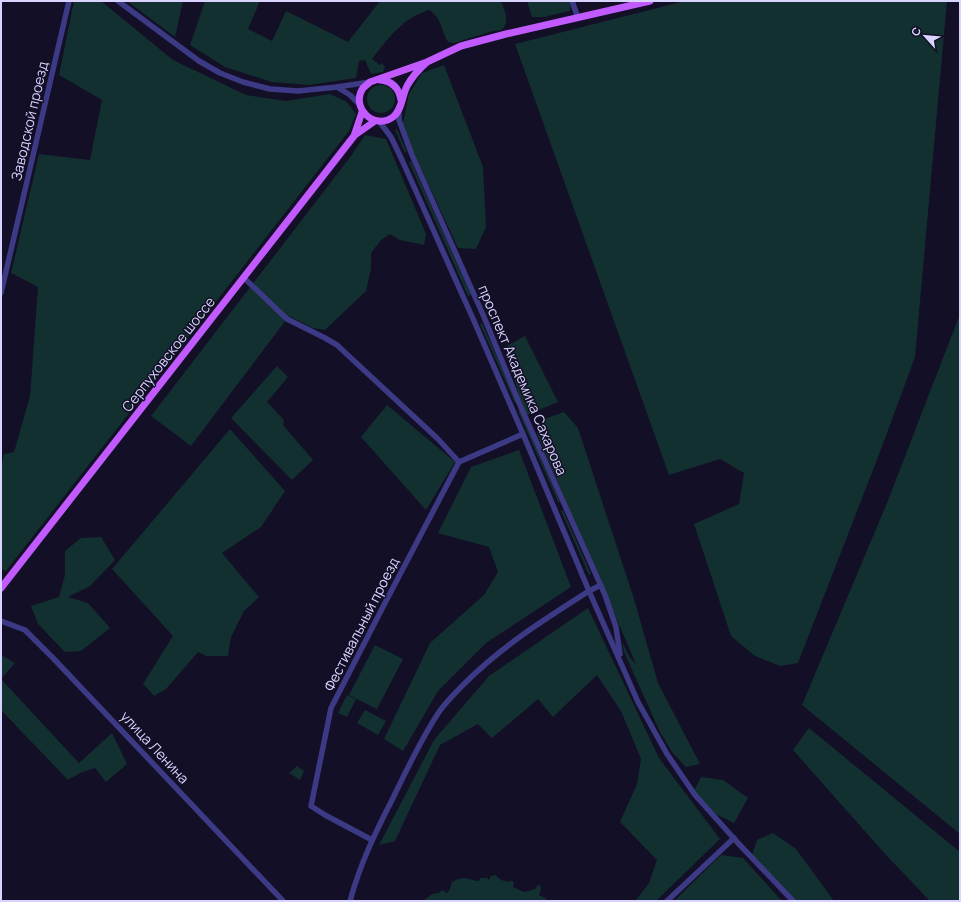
<svg xmlns="http://www.w3.org/2000/svg" width="961" height="902" viewBox="0 0 961 902" font-family="Manrope,sans-serif">
  <style>
    .green { fill: #12302f }
    .lines { fill: none; stroke-linecap: round; stroke-linejoin: round }
    .minor { stroke: #3d3a85; stroke-width: 5.5 }
    .major { stroke: #c25bff; stroke-width: 7 }
    .labels { text-anchor: middle; dominant-baseline: central; stroke-width: 3; stroke-linejoin: round; paint-order: stroke }
    .street-label { font-size: 14px; fill: #d9d4ff; stroke: #130f26 }
  </style>
  <rect width="100%" height="100%" fill="#130f26"/>
  <g class="green">
    <polygon points="74,1 101,1 173,60 246,95 286,101 330,94 347,102 356,114 349,131 6,571 1,569 1,466 4,454 14,452 30,396 38,287 11,273 39,154 90,160 102,100 59,75"/>
    <polygon points="127,1 183,1 175,37"/>
    <path d="M205,1h55l-12,28 24,12 14,-30 62,31 32,-41h121c4,10 9,20 1,29l-9,1 -39,12 -6,-1c-6,-10 -7,-23 -16,-30 -2,-3 -5,-2 -8,0 -23,8 -37,28 -52,47l8,6 2,-2 3,4 -2,5 -12,2 -6,-14 -6,1 -3,17 -47,7 -37,-3 -47,-15 -35,-22z"/>
    <polygon points="527,1 570,1 570,11 544,17 532,17"/>
    <polygon points="685,1 947,1 915,357 880,452 798,663 780,666 755,656 731,636 694,524 739,504 744,473 720,459 669,475 515,44"/>
    <polygon points="444,65 483,167 486,227 476,249 458,248 412,149 403,123 409,94 422,73"/>
    <circle cx="381" cy="99" r="14"/>
    <polygon points="397,129 407,152 405,153 395,130"/>
    <polygon points="365,135 386,139 426,234 424,245 400,240 390,234 381,240 371,253 371,269 366,291 325,330 313,328 289,316 191,446 151,416 351,156"/>
    <polygon points="411,161 471,295 468,296 409,162"/>
    <polygon points="960,314 960,834 802,705 887,503"/>
    <polygon points="482,323 517,402 515,403 480,324"/>
    <polygon points="525,336 558,402 525,416 505,347"/>
    <polygon points="277,366 288,377 267,402 284,420 283,425 313,460 292,480 231,418"/>
    <polygon points="387,405 455,462 426,510 361,437"/>
    <polygon points="520,410 560,502 558,502 518,411"/>
    <polygon points="564,412 578,428 634,599 658,683 700,764 686,767 672,752 660,732 624,652 622,642 630,658 636,664 537,434 544,419"/>
    <polygon points="230,429 285,491 261,527 222,553 259,597 244,611 231,637 228,656 206,656 198,652 166,689 154,696 143,684 173,636 112,569"/>
    <polygon points="519,450 571,587 486,643 438,691 403,751 384,739 430,643 484,595 498,572 489,547 438,533 471,467"/>
    <polygon points="563,510 591,574 589,575 561,511"/>
    <polygon points="101,537 115,560 90,586 68,597 88,603 110,628 81,651 65,652 38,624 31,606 59,597 65,575 65,551 81,538"/>
    <polygon points="588,608 659,758 720,839 656,901 635,901 649,883 657,860 620,822 637,784 641,759 621,711 597,675 553,717 538,699 492,738 478,724 440,745 395,841 379,845 434,740 489,676"/>
    <polygon points="375,645 403,659 377,709 349,695"/>
    <polygon points="1,655 15,663 1,679 79,763 112,733 127,764 106,782 95,768 80,773 68,780 1,710"/>
    <polygon points="347,695 356,699 347,717 338,713"/>
    <polygon points="365,710 386,721 378,735 357,723"/>
    <polygon points="809,728 960,852 960,901 930,901 886,855 793,750"/>
    <polygon points="297,766 304,771 300,780 289,773"/>
    <polygon points="701,777 723,780 748,798 734,823 709,811 694,791"/>
    <polygon points="773,833 796,849 834,901 796,901 752,855 757,840"/>
    <polygon points="721,855 743,858 782,901 674,901"/>
    <path d="M495,875l6,5 9,2v-1h2l2,2 -1,4 11,5 11,-3 3,-4h2l1,4 -2,6 6,3 3,3h-125l9,-7 7,-1 3,-3 5,3 2,-2 3,-9c13,-7 14,-2 27,-1l1,-3h5l2,-1 1,4 3,-5z"/>
  </g>
  <g class="lines">
    <g class="minor">
      <polyline points="118,1 199,61 220,73 243,82 270,89 298,91 337,87 370,82"/>
      <polyline points="572,1 578,18"/>
      <polyline points="337,87 350,95 360,105"/>
      <polyline points="399,110 399,120 412,155 484,317 520,405 605,595 616,627 620,654"/>
      <polyline points="379,121 391,137 402,160 474,321 523,434 589,591 638,702 667,754 695,795 738,843 793,901"/>
      <polyline points="244,278 287,319 325,338 337,345 438,439 459,462"/>
      <polyline points="1,293 69,1"/>
      <polyline points="1,621 25,630 53,658 283,901"/>
      <polyline points="372,840 325,815 311,806 331,708 386,601 459,462 523,434"/>
      <path d="M350,901c10,-37 26,-70 43,-103 14,-29 28,-59 46,-86 7,-10 17,-20 26,-29 37,-37 80,-64 124,-92l12,-6"/>
      <polyline points="667,901 734,838"/>
    </g>
    <g class="major">
      <path d="M427,62c-8,7 -15,15 -20,24 -5,10 -5,24 -14,31 -19,14 -43,-10 -30,-29 2,-2 5,-4 7,-6l57,-20 34,-16 45,-12 144,-33"/>
      <path d="M380,80c12,1 19,8 21,20"/>
      <polyline points="355,135 375,121"/>
      <polyline points="1,588 333,163 354,136 362,112"/>
    </g>
  </g>
  <g class="labels">
    <g class="street-label">
      <text transform="translate(29 121) rotate(-77)">Заводской проезд</text>
      <text transform="translate(168 354) rotate(-52)">Серпуховское шоссе</text>
      <text transform="translate(523 380) rotate(67)">проспект Академика Сахарова</text>
      <text transform="translate(361 624) rotate(-63)">Фестивальный проезд</text>
      <text transform="translate(155 747) rotate(47)">улица Ленина</text>
    </g>
  </g>
  <rect width="961" height="902" fill="none" stroke="#d9d4ff" stroke-width="4"/>
  <g transform="translate(925 36) rotate(297)" stroke="#130f26" stroke-width="3" paint-order="stroke">
  <path d="M0-3L7 15L0 10L-7 15Z" fill="#d9d4ff"/>
  <text y="-6" font-size="11" font-weight="bold" text-anchor="middle" fill="#d9d4ff">С</text>
  </g>
</svg>
